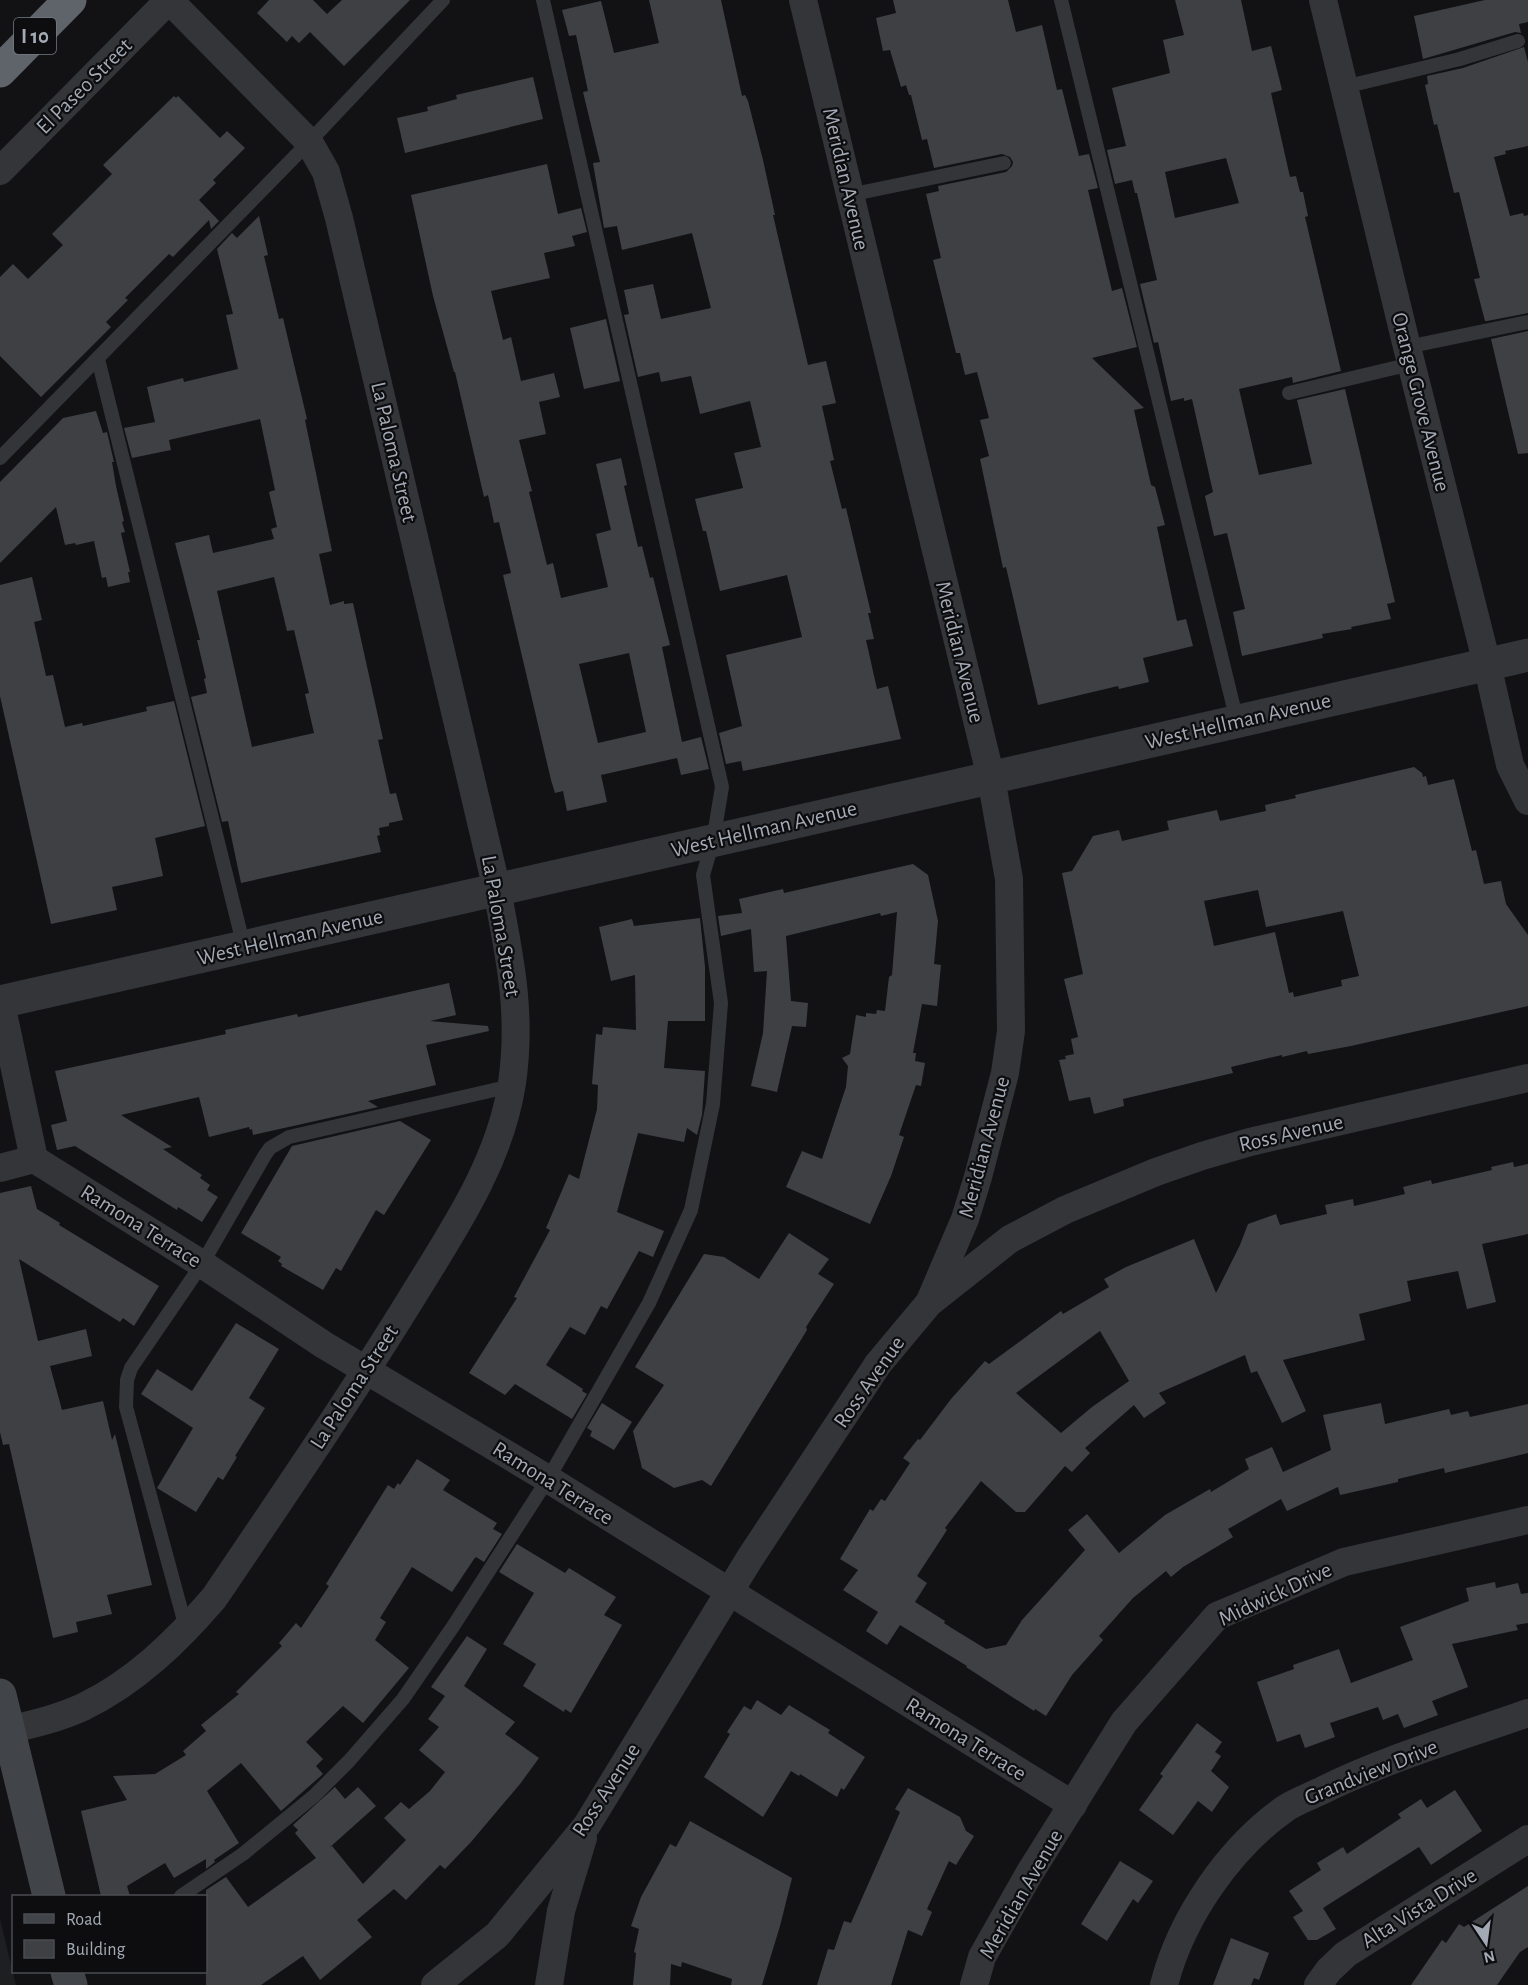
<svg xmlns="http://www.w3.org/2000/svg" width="1528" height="1985" viewBox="0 0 1528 1985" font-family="'Alegreya Sans',sans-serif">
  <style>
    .built { fill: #1e1f21 }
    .building { fill: #3e4044; fill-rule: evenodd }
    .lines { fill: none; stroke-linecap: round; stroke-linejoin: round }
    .service { stroke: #333539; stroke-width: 14 }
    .minor { stroke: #333539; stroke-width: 28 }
    .tertiary { stroke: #333539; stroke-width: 33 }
    .secondary { stroke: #414449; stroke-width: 33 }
    .motorway { stroke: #5f636a; stroke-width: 33 }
    .labels { text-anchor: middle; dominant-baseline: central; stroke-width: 4.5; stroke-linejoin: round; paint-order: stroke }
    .shield { fill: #0d0d0f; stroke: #767b83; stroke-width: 1.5 }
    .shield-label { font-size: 21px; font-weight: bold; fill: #a3aab5 }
    .street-label { font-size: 22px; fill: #a3aab5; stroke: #0d0d0f }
  </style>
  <rect width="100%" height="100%" fill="#121214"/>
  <polygon class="built" points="0,1919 16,1985 0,1985"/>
  <g class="building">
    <polygon points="269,0 313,0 327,14 342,0 410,0 344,66 310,32 299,43 292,36 287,42 257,13"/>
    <polygon points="649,0 721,0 742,96 745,95 748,101 763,160 775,215 773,215 808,365 826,361 836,403 822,406 834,460 830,461 842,509 846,508 871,613 868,613 874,639 866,640 877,689 888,686 901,739 743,771 741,761 726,764 719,733 742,726 726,655 802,637 787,575 720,591 706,531 703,531 695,499 743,488 734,453 761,447 750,401 700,414 691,376 661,382 659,372 638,377 624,315 629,314 624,290 653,284 661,319 711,308 692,233 622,250 617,226 604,228 593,163 600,162 583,92 588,91 576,35 569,36 562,10 601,1 614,53 659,43"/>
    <polygon points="893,0 1008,0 1016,32 1042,25 1057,90 1062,89 1079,156 1089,154 1098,188 1088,190 1112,291 1122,288 1137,347 1092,358 1144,408 1134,410 1151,485 1155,487 1165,525 1157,527 1177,621 1186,619 1193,646 1143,658 1149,682 1119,689 1118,686 1038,705 1006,567 1003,568 980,459 989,456 980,420 989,418 977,372 965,375 960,353 956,353 933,260 941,258 926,194 939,191 938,186 1006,172 1012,166 1013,162 1010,157 1002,154 934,168 927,139 922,140 911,95 909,95 906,85 901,87 890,50 883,51 876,18 896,13"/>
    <path d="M1175,0h66l11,51 19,-5 11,44 -11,3 19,84 6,-1 4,16h3l5,24 -3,1 36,154 -48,12 -1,-6 -53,12 20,86 53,-11 -15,-64 48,-11 50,213 -8,2 4,15 -40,8 1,2 -30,5 1,4 -81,18 -9,-44 12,-3 -18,-76 -13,3 -9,-40 8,-4 -21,-93 -8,2v-3l-13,3 -13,-59 -4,1 -14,-59 17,-4 -20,-87h-2l-3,-13 -17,4 -8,-34 19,-4 -14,-58 58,-15 -7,-33 21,-5zM1226,158l13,45 -64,15 -10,-46z"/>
    <polygon points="1485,0 1528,0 1528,22 1519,24 1521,33 1515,32 1423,59 1414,16"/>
    <polygon points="1524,47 1528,62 1528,146 1505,151 1506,154 1494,157 1510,216 1523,213 1524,216 1528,215 1528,313 1487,321 1485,321 1474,279 1480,278 1459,192 1454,193 1437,124 1434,125 1425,85 1428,84 1427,76 1463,68"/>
    <polygon points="533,77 543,119 405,153 397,118 428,111 427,107 457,99 456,95"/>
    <polygon points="174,96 176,98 178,96 220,138 227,131 245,148 213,180 216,183 199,200 219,221 211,229 209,220 173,257 169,254 125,298 128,300 106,322 111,327 41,397 0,356 0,277 13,264 28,279 63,245 52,234 112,174 103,165"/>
    <path d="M547,164l11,50 23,-6 6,24 -15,4 3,10 -31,7 6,25 -59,13 12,49 8,-3 10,44 33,-8 6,24 -21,5 7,32 -27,6 13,51 -3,1 18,73 6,-2 8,35 47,-11 -12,-53 15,-4 -15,-66 25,-6 6,27 -3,1 14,61 4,-1 8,32 3,-1 17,68 -8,2 20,95 19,-5 8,32 -28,6 -4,-17 -76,17 6,27 -40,9 -4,-20 -8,2 -4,-13 -48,-205 8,-2 -12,-51 -5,1 -6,-28 -4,2 -29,-125h-1l-21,-76 -22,-101zM629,653l17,79 -48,11 -19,-79z"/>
    <path d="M259,216l9,39 -4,1 15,63 4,-1 24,101 -2,1 27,131 -13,3 11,51 14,-4v3l9,-1 30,136 -5,1 12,54 6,-1 7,27 -14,3v3l-10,2 1,7 -3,1 4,16 -140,31 -13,-62 -6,1 -31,-125 16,-4 -3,-14 2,-1 -9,-38h3l-25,-97 34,-8 4,18 61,-14 -3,-10 6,-2 -8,-35 6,-2 -15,-71 -91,21 2,10 -39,8 -8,-30 31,-6 -8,-35 36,-9 1,4 54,-13 -12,-54 7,-1 -16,-65 15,-16 5,5zM274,577l13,54 7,-1 15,63 -4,1 9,39 -62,14 -35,-156z"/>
    <polygon points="606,319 620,381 584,389 570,328"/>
    <polygon points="1528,331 1528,453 1518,454 1491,339"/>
    <polygon points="96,411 103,433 107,432 114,462 112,462 116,486 124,521 122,522 125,532 121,533 130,572 128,572 130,582 108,587 106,577 102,578 94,541 76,545 75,543 65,545 56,507 0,563 0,482 63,418"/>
    <polygon points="32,577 42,620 34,622 46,676 53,675 65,727 82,723 83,726 147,711 146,707 174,701 205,826 155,838 163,876 112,887 117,910 51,924 0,696 0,585"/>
    <path d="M1414,767l8,6 1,4 3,-1 2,9 26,-6 18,72 4,-1 8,34 17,-3 5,23 22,31v71l-177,40 -43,8 -1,-3 -25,6v-2l-51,12 2,6 -110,26 1,7 -30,8 -4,-17 -21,4 -10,-41 7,-1 -1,-3 9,-2 -3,-15 7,-2 -14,-58 19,-5 -21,-101 10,-2 21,-35 26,-6 3,11 47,-11 -2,-9 50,-11 3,11 46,-10 -1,-6 31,-7 -1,-3zM1258,890l8,37 77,-16 16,65 -18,4 1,6 -48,11 -1,-5 -4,1 -14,-61 -61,14 -10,-45z"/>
    <polygon points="913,864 928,875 938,921 934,964 941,965 937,1006 922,1004 913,1053 916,1053 915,1061 925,1063 921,1086 916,1085 899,1135 904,1137 891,1176 870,1224 786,1187 802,1151 822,1159 846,1087 848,1066 842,1058 850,1054 856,1015 866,1017 866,1013 876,1014 877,1010 885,1011 889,977 892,975 897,912 881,916 880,913 786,936 791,1001 808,1003 806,1027 792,1026 777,1092 751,1086 763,1033 767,971 754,972 751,929 721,936 718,916 742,913 739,899 783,889 784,893"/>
    <polygon points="700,918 705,967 705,1021 668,1021 664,1068 705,1071 702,1115 697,1135 687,1128 684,1142 638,1133 617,1212 664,1231 653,1257 639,1251 607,1309 601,1306 585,1335 570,1327 546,1365 583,1389 582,1391 587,1394 572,1419 515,1384 505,1395 469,1373 517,1298 514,1297 550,1230 546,1228 569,1174 579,1179 597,1109 598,1085 592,1084 596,1034 602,1035 603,1027 636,1030 635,975 611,981 599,927 632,919 634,926"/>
    <polygon points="449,983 456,1015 430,1021 488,1026 489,1031 426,1045 436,1085 368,1101 378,1107 253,1135 252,1129 250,1130 249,1127 209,1137 199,1097 121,1115 172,1147 163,1149 202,1175 200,1178 210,1185 207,1190 218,1197 202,1222 178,1207 177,1210 75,1146 57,1150 51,1125 67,1121 55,1071 226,1034 225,1030 297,1014 298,1017"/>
    <polygon points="400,1121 431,1140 384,1215 376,1210 341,1271 336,1268 323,1290 281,1266 282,1264 278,1261 281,1257 241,1233 292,1146"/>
    <path d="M1513,1162l1,5 14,-3v70l-46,10 14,58 -29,7 -9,-38 -51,10 4,20 -52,13 6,26 -82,20 23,51 -24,12 -25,-52 -6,2 -6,-18 -86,38 7,10 -22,15 -10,-13 -49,43 5,5 -18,19 -7,-6 -40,46h-9l-35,-31 -36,47 2,2 -30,46 10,7 -12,19 30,19 -1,2 6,4 36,22 20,-4 16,-25 63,-70 -17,-20 19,-16 32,39 46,-38 45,-26 1,3 38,-23 -4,-10 27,-12 11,25 48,-22 -8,-35 58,-12 4,21 64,-15 2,6 17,-4 2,6 58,-13v49l-83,20 -1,-5 -46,11v3l-58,13 -2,-8 -51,24 -6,-12 -53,30 5,8 -50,30 -12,10 -5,-6 -33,27 -34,38 4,4 -31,35 -26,41 -11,-7 -1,2 -68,-44 1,-1 -67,-41 -13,20 -21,-14 12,-19 -35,-22 15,-20 -18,-11 30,-50 3,2 8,-12 4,2 25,-38 -7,-5 15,-19 2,1 31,-41 34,-38 4,3 72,-53 2,3 46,-27 -5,-8 22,-12 68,-28 22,54 24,-48 8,-21 28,-10 4,11 47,-11 -2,-9 28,-6 1,7 51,-12 -2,-7 28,-7 1,4 60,-14 -1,-3zM1100,1331l29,50 -37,26 -31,26 -45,-40z"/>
    <polygon points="31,1186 37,1209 60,1223 59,1225 159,1286 134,1326 123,1318 120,1322 19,1259 38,1341 86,1329 92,1356 50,1366 62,1410 103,1401 112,1440 115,1434 152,1585 107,1595 112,1614 76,1622 78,1632 53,1638 9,1444 3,1445 0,1432 0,1193"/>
    <polygon points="789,1233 829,1259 818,1274 834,1284 806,1327 807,1330 711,1486 702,1480 674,1488 642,1468 633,1431 664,1385 635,1367 704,1254 724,1257 759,1279"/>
    <polygon points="236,1323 279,1349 249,1398 265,1408 235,1456 237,1457 223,1480 218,1477 196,1512 157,1488 193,1428 141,1394 157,1369 192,1391"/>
    <polygon points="602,1403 632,1422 614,1450 590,1436 592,1431 587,1428"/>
    <polygon points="417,1459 450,1480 443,1490 497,1523 493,1529 502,1534 484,1562 476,1557 474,1559 452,1592 412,1567 380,1618 386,1622 375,1640 409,1668 363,1723 343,1706 306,1742 323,1759 316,1766 323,1774 281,1811 241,1763 207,1791 239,1843 214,1860 215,1862 206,1869 206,1859 174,1878 165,1863 127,1886 130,1896 101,1896 81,1811 127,1800 113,1776 155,1774 186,1755 183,1751 206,1731 201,1725 239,1694 236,1692 282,1646 279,1643 296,1623 301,1628 329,1586 326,1584 388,1485 394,1489 398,1483 400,1485"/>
    <polygon points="517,1544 565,1573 569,1568 616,1597 604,1615 622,1625 571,1713 565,1709 564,1712 523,1686 536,1664 503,1644 534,1593 499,1572"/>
    <polygon points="1495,1582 1496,1588 1518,1583 1521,1594 1528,1593 1528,1623 1516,1625 1518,1630 1452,1644 1468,1687 1432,1701 1438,1715 1404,1728 1398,1714 1383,1720 1378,1707 1330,1723 1335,1737 1305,1748 1300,1734 1277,1742 1257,1682 1294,1669 1293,1665 1339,1649 1351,1683 1413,1660 1400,1627 1469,1601 1466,1588"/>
    <polygon points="467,1636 487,1649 464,1686 515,1722 505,1734 539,1758 520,1784 471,1842 445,1869 440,1865 406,1900 394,1889 357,1920 372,1937 320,1980 303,1956 261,1985 206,1985 206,1890 226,1877 248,1907 316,1858 295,1833 298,1830 293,1825 335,1787 345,1799 358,1787 376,1806 329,1848 332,1846 363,1884 406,1840 384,1818 401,1802 409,1809 430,1791 445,1772 419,1750 439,1727 428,1719 445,1696 431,1687"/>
    <polygon points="757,1700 781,1715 789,1705 830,1730 828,1733 865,1757 844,1790 841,1788 837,1797 800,1774 799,1776 791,1771 763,1817 704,1777 730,1734 727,1732 744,1706 751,1710"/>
    <polygon points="1197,1723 1222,1742 1215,1752 1221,1756 1211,1771 1229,1787 1212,1812 1198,1801 1173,1835 1139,1810 1163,1776 1160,1774"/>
    <polygon points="908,1788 960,1817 966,1831 974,1836 956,1865 949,1861 927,1909 932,1912 922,1936 908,1930 891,1985 817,1985 828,1949 834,1950 844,1921 851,1923 900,1812 895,1809"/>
    <polygon points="1455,1790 1482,1831 1431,1865 1419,1847 1323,1908 1336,1929 1317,1940 1308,1940 1293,1917 1303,1911 1289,1891 1321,1870 1317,1863 1343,1847 1347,1854 1401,1818 1398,1814 1421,1799 1427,1808"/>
    <polygon points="690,1821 792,1878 780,1926 762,1985 731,1985 732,1979 682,1962 681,1967 671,1964 670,1985 633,1985 636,1953 634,1952 639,1929 631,1926 641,1897 670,1844 676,1847"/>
    <polygon points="1120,1861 1153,1881 1138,1903 1133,1899 1107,1941 1081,1924"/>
    <polygon points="1528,1886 1528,1947 1520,1952 1497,1985 1411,1985 1442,1940 1446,1943 1459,1924 1464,1927"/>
    <polygon points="1231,1938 1269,1953 1259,1980 1254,1978 1251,1985 1213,1985"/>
  </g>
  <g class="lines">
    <g class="service">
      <polyline points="1061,0 1237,721"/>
      <polyline points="1344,87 1460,59 1518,41"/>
      <polyline points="849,195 1004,163"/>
      <polyline points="1407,347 1528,322"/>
      <polyline points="98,359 244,947"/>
      <polyline points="1289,393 1411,364"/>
      <polyline points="0,458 309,142 443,0"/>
      <polyline points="186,1628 126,1407 127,1380 131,1368 202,1264 265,1155 270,1148 289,1137 511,1086"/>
      <polyline points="181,1896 243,1854 314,1796 349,1761 403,1699 454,1625 548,1479 649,1303 691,1210 713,1104 721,1003 703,875 713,841 722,787 543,0"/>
    </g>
    <g class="minor">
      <polyline points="803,0 991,778 1009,879 1011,1031 1005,1073 978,1177 965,1219 930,1301"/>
      <polyline points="1323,0 1407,347 1487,664 1510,765 1528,801"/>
      <polyline points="0,171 169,0"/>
      <polyline points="0,999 34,1159"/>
      <polyline points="0,1168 34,1159 202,1264 324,1345 548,1479 1073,1805"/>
      <path d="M8,1730c26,-6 51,-12 75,-23 52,-25 94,-66 131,-109 67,-99 134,-197 197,-299 41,-67 89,-136 101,-216 10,-69 -2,-125 -15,-193l-158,-672 -13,-46 -17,-30 -140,-142"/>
      <polyline points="435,1985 497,1935 587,1825 750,1558 878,1364 929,1303 1010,1239 1065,1210 1156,1172 1202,1156 1250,1142 1528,1078"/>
      <polyline points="549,1985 561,1911 583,1838"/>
      <polyline points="974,1985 982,1957 1029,1874 1124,1722 1217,1616 1344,1562 1528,1520"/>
      <path d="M1164,1985c17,-67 65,-137 122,-177 11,-7 25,-12 37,-18 65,-32 137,-53 205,-77"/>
      <polyline points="1318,1985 1329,1970 1346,1954 1528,1839"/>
    </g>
    <polyline class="tertiary" points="0,1002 959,785 1528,655"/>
    <g class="secondary">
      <polyline points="0,1695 49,1896"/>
      <polyline points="67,1972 71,1985"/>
    </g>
    <polyline class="motorway" points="0,71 70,0"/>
  </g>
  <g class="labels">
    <rect class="shield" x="14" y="18" width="42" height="36" rx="4.5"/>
    <g class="shield-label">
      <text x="35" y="36">I 10</text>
    </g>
    <g class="street-label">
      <text transform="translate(84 86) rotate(-45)">El Paseo Street</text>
      <text transform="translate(846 179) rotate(77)">Meridian Avenue</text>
      <text transform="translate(1421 402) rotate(76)">Orange Grove Avenue</text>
      <text transform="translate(394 452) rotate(77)">La Paloma Street</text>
      <text transform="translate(960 652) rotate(76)">Meridian Avenue</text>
      <text transform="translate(1238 721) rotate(-13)">West Hellman Avenue</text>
      <text transform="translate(764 829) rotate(-13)">West Hellman Avenue</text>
      <text transform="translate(501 926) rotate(80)">La Paloma Street</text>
      <text transform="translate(290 937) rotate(-13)">West Hellman Avenue</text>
      <text transform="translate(1291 1133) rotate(-13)">Ross Avenue</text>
      <text transform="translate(984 1147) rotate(-75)">Meridian Avenue</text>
      <text transform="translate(141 1226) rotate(32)">Ramona Terrace</text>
      <text transform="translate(869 1382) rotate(-55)">Ross Avenue</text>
      <text transform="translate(354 1387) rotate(-57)">La Paloma Street</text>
      <text transform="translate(553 1483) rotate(32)">Ramona Terrace</text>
      <text transform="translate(1275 1594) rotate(-25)">Midwick Drive</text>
      <text transform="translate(966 1739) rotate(32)">Ramona Terrace</text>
      <text transform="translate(1371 1772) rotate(-22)">Grandview Drive</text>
      <text transform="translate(606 1790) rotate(-57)">Ross Avenue</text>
      <text transform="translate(1021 1894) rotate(-60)">Meridian Avenue</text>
      <text transform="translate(1419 1908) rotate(-32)">Alta Vista Drive</text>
    </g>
  </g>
  <rect x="12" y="1895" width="195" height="78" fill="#0d0d0f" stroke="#494c51" stroke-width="1.5"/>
  <rect x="24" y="1914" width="30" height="9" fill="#414449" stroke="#494c51" stroke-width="1.5"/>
  <text x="66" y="1925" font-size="18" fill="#a3aab5">Road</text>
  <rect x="24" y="1940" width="30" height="18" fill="#3e4044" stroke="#494c51" stroke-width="1.5"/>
  <text x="66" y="1955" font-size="18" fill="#a3aab5">Building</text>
  <g transform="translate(1486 1943) rotate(167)" stroke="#0d0d0f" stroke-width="4.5" paint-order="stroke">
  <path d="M0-4.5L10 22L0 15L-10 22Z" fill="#a3aab5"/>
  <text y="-9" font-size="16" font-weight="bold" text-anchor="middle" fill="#a3aab5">N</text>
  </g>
</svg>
